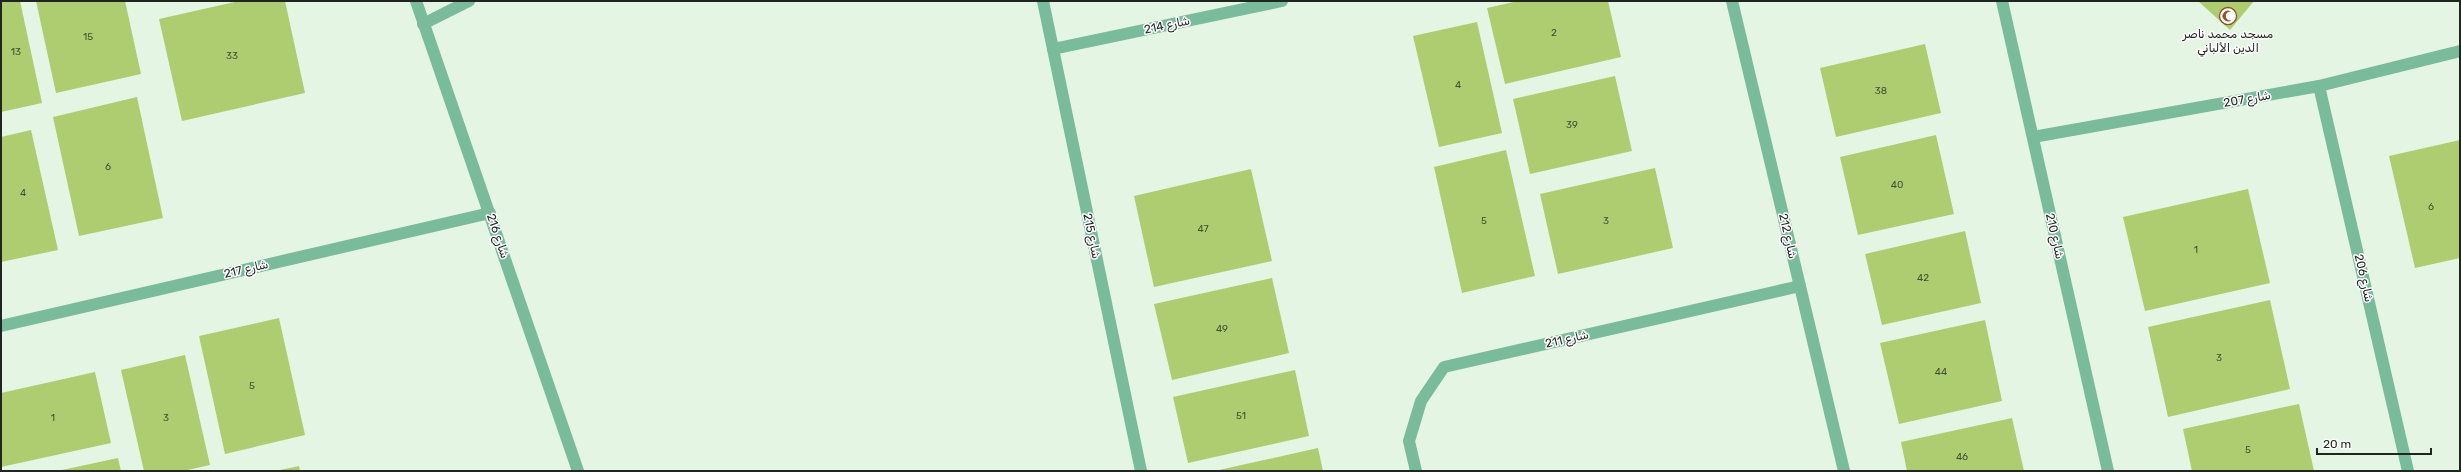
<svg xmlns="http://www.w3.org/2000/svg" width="2461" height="472" viewBox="0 0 2461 472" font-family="Rubik,Vazirmatn,sans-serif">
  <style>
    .building { fill: #aecd71 }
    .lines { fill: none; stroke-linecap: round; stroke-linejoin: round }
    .service { stroke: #79bb9b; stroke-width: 12 }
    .minor { stroke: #79bb9b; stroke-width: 12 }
    .labels { text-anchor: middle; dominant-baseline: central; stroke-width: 3; stroke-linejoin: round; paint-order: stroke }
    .number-label { font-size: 10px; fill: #434f34 }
    .street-label { font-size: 12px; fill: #1f251f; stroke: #fff }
    .poi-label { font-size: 12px; fill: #1f251f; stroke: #fff }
  </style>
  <rect width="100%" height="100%" fill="#e4f5e3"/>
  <g class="building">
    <polygon points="1,1 20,1 42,103 1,112"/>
    <polygon points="36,1 125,1 141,74 56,93"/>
    <polygon points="239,1 285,1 305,93 182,121 159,19"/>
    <polygon points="1518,1 1608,1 1621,57 1505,84 1487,8"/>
    <polygon points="2198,1 2254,1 2230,30"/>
    <polygon points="1477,22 1502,133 1439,147 1413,36"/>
    <polygon points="1925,44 1941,113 1836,137 1820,68"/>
    <polygon points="1615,76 1632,151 1530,174 1513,99"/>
    <polygon points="137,97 163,218 79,236 53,117"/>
    <polygon points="31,130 58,250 1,262 1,137"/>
    <polygon points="1936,135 1954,214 1858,235 1840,157"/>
    <polygon points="2460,140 2460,258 2415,268 2389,156"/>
    <polygon points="1506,150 1535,276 1462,293 1434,167"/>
    <polygon points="1655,168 1673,248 1558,274 1540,194"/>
    <polygon points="1251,169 1272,261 1154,287 1134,196"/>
    <polygon points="2248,189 2270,283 2145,311 2123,217"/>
    <polygon points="1965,231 1981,303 1882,325 1865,254"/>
    <polygon points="1272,278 1289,353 1172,380 1154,304"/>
    <polygon points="2270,300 2290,389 2168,417 2148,327"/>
    <polygon points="279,318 305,435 225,454 199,336"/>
    <polygon points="1985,320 2002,401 1899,424 1880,343"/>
    <polygon points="185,355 210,465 183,471 144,471 121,370"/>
    <polygon points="1295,370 1309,436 1188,463 1173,397"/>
    <polygon points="95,372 111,443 1,467 1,393"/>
    <polygon points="2299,404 2314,471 2192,471 2183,429"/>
    <polygon points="2012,418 2024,471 1907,471 1901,442"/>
    <polygon points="1318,448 1323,471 1219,471 1219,470"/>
    <polygon points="118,458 121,471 62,471 62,470"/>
    <polygon points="299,466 300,471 280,471 280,470"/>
  </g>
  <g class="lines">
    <polyline class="service" points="423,24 469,1"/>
    <g class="minor">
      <polyline points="416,1 578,471"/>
      <polyline points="1043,1 1141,471"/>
      <polyline points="1732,1 1844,471"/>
      <polyline points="2002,1 2108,471"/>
      <polyline points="1053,49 1282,1"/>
      <polyline points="2319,86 2408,471"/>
      <polyline points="2033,137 2319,86 2460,51"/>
      <polyline points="1,326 490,213"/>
      <polyline points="1416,471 1409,441 1421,401 1444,367 1800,286"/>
    </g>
  </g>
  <defs>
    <g id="mosque-ring" transform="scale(0.9)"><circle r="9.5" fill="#fff" stroke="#954f27" stroke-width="1.5"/><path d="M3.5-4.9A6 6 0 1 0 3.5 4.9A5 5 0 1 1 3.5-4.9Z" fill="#954f27"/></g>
  </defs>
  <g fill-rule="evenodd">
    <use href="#mosque-ring" x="2228" y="16"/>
  </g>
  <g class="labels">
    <g class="number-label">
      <text x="1554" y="33">2</text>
      <text x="88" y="37">15</text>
      <text x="16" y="52">13</text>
      <text x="232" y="56">33</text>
      <text x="1458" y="85">4</text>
      <text x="1881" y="91">38</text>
      <text x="1572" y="125">39</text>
      <text x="108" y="167">6</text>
      <text x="1897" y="185">40</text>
      <text x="23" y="193">4</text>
      <text x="2431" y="207">6</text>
      <text x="1484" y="221">5</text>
      <text x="1606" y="221">3</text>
      <text x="1203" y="229">47</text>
      <text x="2196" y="250">1</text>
      <text x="1923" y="278">42</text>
      <text x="1222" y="329">49</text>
      <text x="2219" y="358">3</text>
      <text x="1941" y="372">44</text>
      <text x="252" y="386">5</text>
      <text x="1241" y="416">51</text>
      <text x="53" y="418">1</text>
      <text x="166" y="418">3</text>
      <text x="2248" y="450">5</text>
      <text x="1962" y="457">46</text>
    </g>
    <g class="street-label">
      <text transform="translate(1167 25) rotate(-12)">شارع 214</text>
      <text transform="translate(2247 99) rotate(-10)">شارع 207</text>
      <text transform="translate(498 236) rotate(71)">شارع 216</text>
      <text transform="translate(1092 236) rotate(78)">شارع 215</text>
      <text transform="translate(1788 236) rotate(77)">شارع 212</text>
      <text transform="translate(2055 236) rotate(77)">شارع 210</text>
      <text transform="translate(246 269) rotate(-13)">شارع 217</text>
      <text transform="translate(2364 278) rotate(77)">شارع 206</text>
      <text transform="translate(1567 339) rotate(-13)">شارع 211</text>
    </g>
    <g class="poi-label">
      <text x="2228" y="34">مسجد محمد ناصر<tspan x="2228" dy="14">الدين الألباني</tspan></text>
    </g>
  </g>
  <rect width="2461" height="472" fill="none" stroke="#1f251f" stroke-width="4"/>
  <path d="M2317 448v6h114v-6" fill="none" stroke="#1f251f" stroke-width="2"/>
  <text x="2323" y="448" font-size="12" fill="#1f251f" stroke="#ffffff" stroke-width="3" paint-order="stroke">20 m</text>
</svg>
